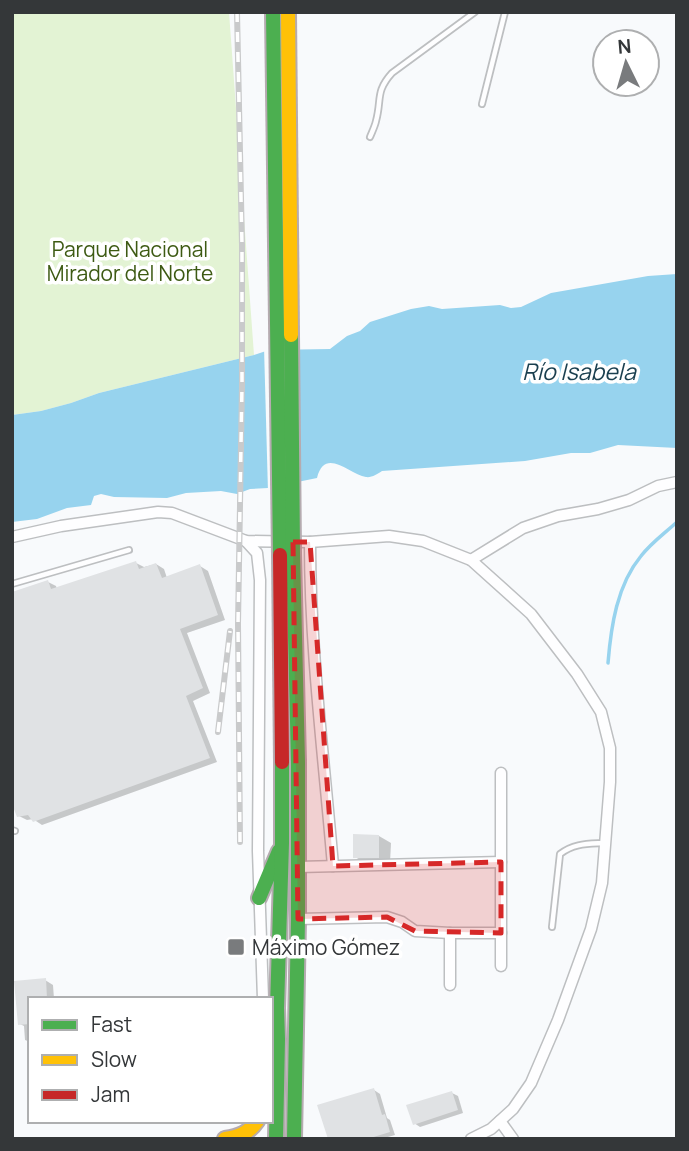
<svg xmlns="http://www.w3.org/2000/svg" width="689" height="1151" viewBox="0 0 689 1151" font-family="Manrope,sans-serif">
  <style>
    .green { fill: #e3f3d4 }
    .water { fill: #97d3ee }
    .pier { fill: #f8fafc }
    .shadow { fill: #0003 }
    .lines { fill: none; stroke-linecap: round; stroke-linejoin: round }
    .stream { stroke: #97d3ee; stroke-width: 3.5 }
    .building { fill: #e0e2e4 }
    .lane-casing { stroke: #bdbfc1; stroke-width: 8 }
    .street-casing { stroke: #bdbfc1; stroke-width: 13 }
    .fast-casing { stroke: #b5abb0; stroke-width: 18 }
    .slow-casing { stroke: #b5abb0; stroke-width: 18 }
    .lane { stroke: #fefeff; stroke-width: 4.5 }
    .street { stroke: #fefeff; stroke-width: 10 }
    .fast { stroke: #4caf50; stroke-width: 14 }
    .slow { stroke: #ffc107; stroke-width: 14 }
    .rail-casing { stroke: #c9cacb; stroke-width: 6 }
    .rail { stroke: #fff; stroke-width: 3.5; stroke-dasharray: 10; stroke-linecap: butt }
    .fast-bridge-casing { stroke: #b5abb0; stroke-width: 18; stroke-linecap: butt }
    .slow-bridge-casing { stroke: #b5abb0; stroke-width: 18; stroke-linecap: butt }
    .jam-bridge-casing { stroke: #b5abb0; stroke-width: 18; stroke-linecap: butt }
    .fast-bridge { stroke: #4caf50; stroke-width: 14 }
    .slow-bridge { stroke: #ffc107; stroke-width: 14 }
    .jam-bridge { stroke: #c62828; stroke-width: 14 }
    .marked { fill: #d62828; fill-opacity: 0.2; stroke: #d62828; stroke-width: 5; stroke-dasharray: 14 9; stroke-linejoin: round }
    .poi-dot { fill: #797b7d; stroke: #fff; stroke-width: 2.5 }
    .labels { text-anchor: middle; dominant-baseline: central; stroke-width: 7; stroke-linejoin: round; paint-order: stroke }
    .park-label { font-size: 21px; fill: #3d5a13; stroke: #fff }
    .poi-label { font-size: 21px; fill: #343739; stroke: #fff; text-anchor: start }
    .water-label { font-size: 23px; font-style: italic; fill: #1a3f4f; stroke: #fff }
  </style>
  <rect width="100%" height="100%" fill="#f8fafc"/>
  <polygon class="green" points="12,12 229,12 254,355 99,393 71,403 41,411 12,415"/>
  <path class="water" d="M677,274v174l-59,-3 -28,8h-19l-46,8 -143,10c-4,3 -11,7 -16,6 -16,-2 -41,-31 -49,1l-49,10 -18,1 -13,5 -16,-3 -35,2 -19,5 -53,-1 -13,-3 -7,2 -3,9 -24,3 -30,11 -25,3v-107l29,-4 30,-8 28,-10 155,-38 15,-5 61,-1 17,-13 13,-5 10,-9 41,-13 18,-3 13,3 58,-4 11,3 10,-1 30,-14 97,-17z"/>
  <polygon class="pier" points="268,346 299,346 301,485 268,492 264,347"/>
  <g class="shadow">
    <polygon points="136,563 144,567 156,564 164,569 167,578 200,566 208,571 225,620 187,633 210,693 193,701 217,762 42,825 33,819 27,820 19,816 48,582 56,586 57,589"/>
    <polygon points="379,836 391,843 390,863 367,864 355,857"/>
    <polygon points="45,980 53,985 54,999 30,999 30,1042 25,1040 24,1026 20,1024 16,983"/>
    <polygon points="374,1090 380,1094 387,1118 390,1120 395,1135 381,1139 330,1139"/>
    <polygon points="452,1093 458,1096 463,1113 420,1127 414,1123"/>
  </g>
  <g class="lines">
    <path class="stream" d="M608,663c3,-37 9,-78 33,-107 10,-13 24,-23 36,-34"/>
  </g>
  <g class="building">
    <polygon points="136,561 139,569 156,563 162,578 200,564 218,615 180,629 203,688 186,696 210,758 33,822 28,815 17,817 12,804 12,592 48,580 51,589"/>
    <polygon points="353,834 379,835 379,858 353,858"/>
    <polygon points="46,978 47,999 30,999 30,1024 18,1025 14,981"/>
    <polygon points="374,1088 382,1115 385,1114 390,1132 367,1139 328,1139 317,1105"/>
    <polygon points="452,1091 458,1110 413,1125 406,1105"/>
  </g>
  <g class="lines">
    <g class="lane-casing">
      <g id="lane">
        <polyline points="482,104 505,12"/>
        <path d="M370,137c2,-5 5,-11 6,-16 6,-22 -1,-29 16,-48l83,-61"/>
        <polyline points="12,584 129,550"/>
        <polyline points="12,830 15,831"/>
        <path d="M552,927l8,-73c14,-11 28,-10 45,-11"/>
      </g>
    </g>
    <g class="street-casing">
      <g id="street">
        <polyline points="12,537 61,526 158,512 172,513 246,541 310,542 389,536 423,541 471,560 531,614 577,674 601,712 610,748 610,782 602,883 591,929 558,1020 531,1083 513,1109 491,1129 471,1139"/>
        <polyline points="246,541 257,553 260,580 258,851 263,999"/>
        <path d="M310,542c0,109 14,216 23,324"/>
        <polyline points="471,560 523,528 558,516 598,509 629,500 658,486 677,482"/>
        <polyline points="298,867 501,862"/>
        <polyline points="298,919 387,917 402,922 415,931 450,933 501,933"/>
        <polyline points="501,966 501,773"/>
        <polyline points="450,985 450,933"/>
        <polyline points="500,1121 513,1139"/>
      </g>
    </g>
    <g class="fast-casing">
      <g id="fast">
        <polyline points="259,898 279,851"/>
        <polyline points="276,1139 278,1039 277,1008 282,843 282,762"/>
        <polyline points="294,1139 298,919 298,762"/>
      </g>
    </g>
    <g class="slow-casing">
      <path id="slow" d="M225,1139c14,-2 24,-6 32,-18"/>
    </g>
    <use href="#lane" class="lane"/>
    <use href="#street" class="street"/>
    <use href="#fast" class="fast"/>
    <use href="#slow" class="slow"/>
    <g class="rail-casing">
      <g id="rail">
        <polyline points="237,12 242,245 242,385 238,624 240,842"/>
        <polyline points="218,732 230,631"/>
      </g>
    </g>
    <use href="#rail" class="rail"/>
    <g class="fast-bridge-casing">
      <g id="fast-bridge">
        <polyline points="273,12 280,555"/>
        <polyline points="291,335 293,553 298,762"/>
      </g>
    </g>
    <g class="slow-bridge-casing">
      <polyline id="slow-bridge" points="288,12 291,335"/>
    </g>
    <g class="jam-bridge-casing">
      <polyline id="jam-bridge" points="280,555 282,762"/>
    </g>
    <use href="#fast-bridge" class="fast-bridge"/>
    <use href="#slow-bridge" class="slow-bridge"/>
    <use href="#jam-bridge" class="jam-bridge"/>
  </g>
  <path class="marked" d="M293,542h17l23,324 168,-4v71l-86,-2 -28,-14 -89,2z"/>
  <rect class="poi-dot" x="227" y="938" width="18" height="18" rx="3.5"/>
  <g class="labels">
    <g class="park-label">
      <text x="130" y="249">Parque Nacional<tspan x="130" dy="24">Mirador del Norte</tspan></text>
    </g>
    <g class="poi-label">
      <text x="252" y="947">Máximo Gómez</text>
    </g>
    <g class="water-label">
      <text x="579" y="371">Río Isabela</text>
    </g>
  </g>
  <rect width="689" height="1151" fill="none" stroke="#343739" stroke-width="28"/>
  <rect x="28" y="997" width="245" height="126" fill="#ffffff" stroke="#aeafb0" stroke-width="2"/>
  <rect x="42" y="1020" width="35" height="10" fill="#4caf50" stroke="#aeafb0" stroke-width="2"/>
  <text x="91" y="1032" font-size="21" fill="#343739">Fast</text>
  <rect x="42" y="1055" width="35" height="10" fill="#ffc107" stroke="#aeafb0" stroke-width="2"/>
  <text x="91" y="1067" font-size="21" fill="#343739">Slow</text>
  <rect x="42" y="1090" width="35" height="10" fill="#c62828" stroke="#aeafb0" stroke-width="2"/>
  <text x="91" y="1102" font-size="21" fill="#343739">Jam</text>
  <g transform="translate(626 63) rotate(355)"><circle r="33" fill="#ffffff" stroke="#aeafb0" stroke-width="2"/>
  <path d="M0-5L12 26L0 18L-12 26Z" fill="#797b7d"/>
  <text y="-10" font-size="19" font-weight="bold" text-anchor="middle" fill="#343739">N</text>
  </g>
</svg>
